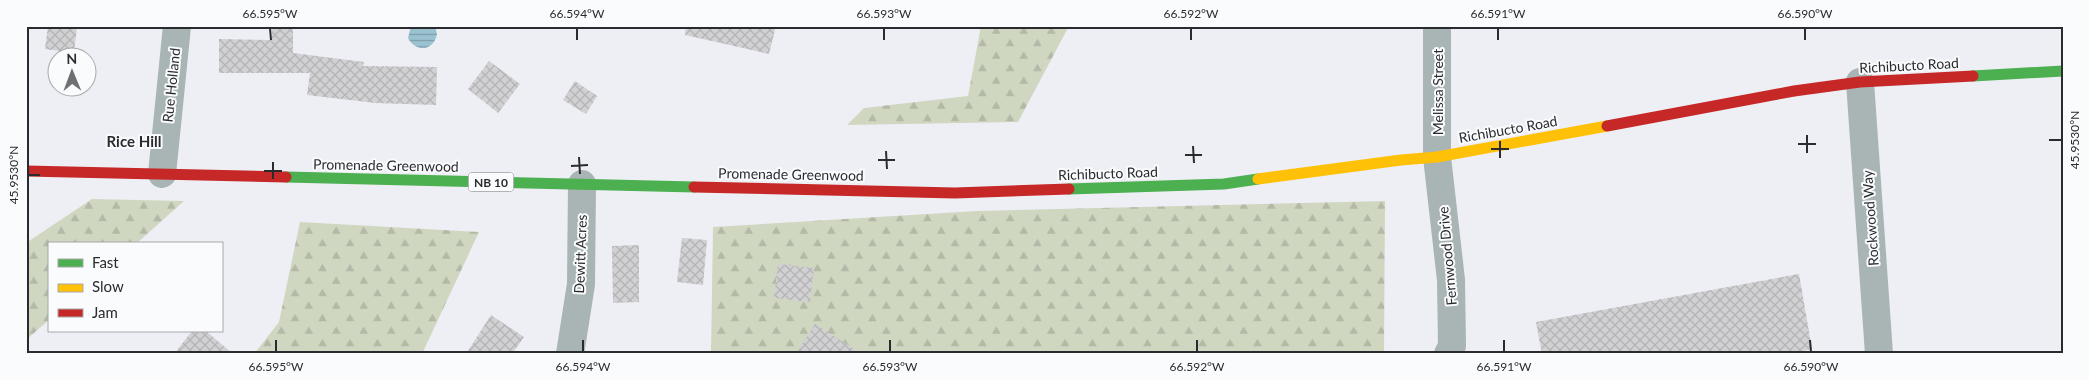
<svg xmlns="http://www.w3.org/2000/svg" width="2089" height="380" viewBox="0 0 2089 380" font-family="Lato,sans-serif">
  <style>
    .forest { fill: url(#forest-firs) }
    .water { fill: url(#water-rules) }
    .building { fill: url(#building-cross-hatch) }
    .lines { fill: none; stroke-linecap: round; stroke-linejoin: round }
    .street { stroke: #a9b4b4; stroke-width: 28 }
    .fast { stroke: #4caf50; stroke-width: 11 }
    .slow { stroke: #ffc107; stroke-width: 11 }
    .jam { stroke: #c62828; stroke-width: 11 }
    .ticks { fill: none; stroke: #2a2b2f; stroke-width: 2 }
    .labels { text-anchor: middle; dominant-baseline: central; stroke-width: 4; stroke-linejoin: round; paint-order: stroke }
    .shield { fill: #fafbfd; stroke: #68696d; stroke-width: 1 }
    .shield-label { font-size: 12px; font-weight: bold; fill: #2a2b2f }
    .street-label { font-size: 14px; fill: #2a2b2f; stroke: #fafbfd }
    .neighbourhood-label { font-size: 15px; font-weight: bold; fill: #2a2b2f; stroke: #fafbfd }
    .neatline { fill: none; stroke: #2a2b2f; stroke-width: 2 }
    .ticks-label { font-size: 12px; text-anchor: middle; fill: #2a2b2f }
  </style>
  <defs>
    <pattern id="forest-firs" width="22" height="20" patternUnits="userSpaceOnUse" patternTransform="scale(1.25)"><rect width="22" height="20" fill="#d0d7c1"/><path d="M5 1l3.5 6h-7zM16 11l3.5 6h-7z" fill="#b3b9a6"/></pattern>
    <pattern id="water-rules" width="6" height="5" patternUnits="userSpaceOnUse" patternTransform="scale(1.25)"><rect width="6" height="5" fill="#9ac2d1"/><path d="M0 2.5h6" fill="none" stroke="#7e9eaa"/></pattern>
    <pattern id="building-cross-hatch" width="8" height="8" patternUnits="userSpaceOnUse" patternTransform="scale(1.25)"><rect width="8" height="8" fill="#d1d0d2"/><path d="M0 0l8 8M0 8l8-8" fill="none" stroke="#b4b3b5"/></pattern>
  </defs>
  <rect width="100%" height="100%" fill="#eeeff5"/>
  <g class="forest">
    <polygon points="981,26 1069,26 1018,122 847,125 864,108 968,96"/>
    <polygon points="92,199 184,201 136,244 49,244 49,320 26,340 26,243"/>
    <polygon points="1385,201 1384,354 711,354 713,227 977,211"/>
    <polygon points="300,222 479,232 422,354 254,354 279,322"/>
  </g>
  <path class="water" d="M411,26h24l2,8c-3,17 -21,19 -29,4z"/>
  <g class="building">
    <polygon points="48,26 77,26 74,53 45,49"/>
    <polygon points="272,26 293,26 293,53 364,62 363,66 437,67 436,105 375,103 307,95 310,73 219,73 219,39 272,40"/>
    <polygon points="686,26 776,26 769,54 685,35"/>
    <polygon points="489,61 520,84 498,113 468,89"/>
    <polygon points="575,81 597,96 586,114 563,100"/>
    <polygon points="682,238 707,240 703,285 677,282"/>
    <polygon points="639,245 639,302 613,303 612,246"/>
    <polygon points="778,264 814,268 810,302 774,298"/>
    <polygon points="1799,274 1812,349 1789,354 1542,354 1536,322"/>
    <polygon points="491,315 524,337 512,354 466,354"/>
    <polygon points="815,324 862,354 796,354"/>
    <polygon points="192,331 206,331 233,354 174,354"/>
  </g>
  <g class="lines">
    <g class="street">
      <polyline points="1437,26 1437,157 1451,280 1452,346 1448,354"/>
      <polyline points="1860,82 1879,354"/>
      <polyline points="162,174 177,26"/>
      <polyline points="570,354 581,284 582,184"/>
    </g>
    <g class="fast">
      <polyline points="1973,76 2063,71"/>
      <polyline points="286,177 694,187"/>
      <polyline points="1069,189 1224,184 1258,179"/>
    </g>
    <polyline class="slow" points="1258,179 1401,160 1437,157 1607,126"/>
    <g class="jam">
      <polyline points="1607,126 1794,91 1860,82 1973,76"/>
      <polyline points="26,171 286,177"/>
      <polyline points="694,187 955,193 1069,189"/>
    </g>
  </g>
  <path class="ticks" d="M270,28l1,12M577,28v12M884,28v12M1191,28v12M1498,28v12M1805,28v12M1807,135v18M2049,140h13M1500,141v17M1798,144h18M1193,146l1,17M1491,149h18M886,151l1,18M1185,155h17M579,157l1,17M878,160h17M273,162v17M571,166l17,-1M264,171h18M28,175h12M276,340v12M583,340v12M890,340v12M1197,340v12M1504,340v12M1810,340l1,12"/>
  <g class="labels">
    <rect class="shield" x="468.5" y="172.5" width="45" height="19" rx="4"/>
    <g class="shield-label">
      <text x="491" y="182">NB 10</text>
    </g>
    <g class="street-label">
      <text transform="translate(1909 65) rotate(-3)">Richibucto Road</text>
      <text transform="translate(171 85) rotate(-84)">Rue Holland</text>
      <text transform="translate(1437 92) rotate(-90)">Melissa Street</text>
      <text transform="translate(1508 129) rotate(-10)">Richibucto Road</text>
      <text transform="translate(386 165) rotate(1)">Promenade Greenwood</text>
      <text transform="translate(1108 173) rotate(-2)">Richibucto Road</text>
      <text transform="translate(791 174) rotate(1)">Promenade Greenwood</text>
      <text transform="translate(1870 218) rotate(-94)">Rockwood Way</text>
      <text transform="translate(580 254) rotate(-88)">Dewitt Acres</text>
      <text transform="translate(1447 256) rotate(-95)">Fernwood Drive</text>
    </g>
    <g class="neighbourhood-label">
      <text x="134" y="141">Rice Hill</text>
    </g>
  </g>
  <rect width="2089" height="380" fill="none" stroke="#fafbfd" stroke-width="55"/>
  <rect x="48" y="242" width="175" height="90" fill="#fafbfd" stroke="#a7a8ab"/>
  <rect x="58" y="259" width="25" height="8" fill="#4caf50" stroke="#a7a8ab"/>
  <text x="92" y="268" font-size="15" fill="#2a2b2f">Fast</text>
  <rect x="58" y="284" width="25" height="8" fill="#ffc107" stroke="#a7a8ab"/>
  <text x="92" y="292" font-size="15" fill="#2a2b2f">Slow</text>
  <rect x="58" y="309" width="25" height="8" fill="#c62828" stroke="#a7a8ab"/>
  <text x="92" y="318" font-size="15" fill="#2a2b2f">Jam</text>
  <g transform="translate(72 72) rotate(359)"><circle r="24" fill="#fafbfd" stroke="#a7a8ab"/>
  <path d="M0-4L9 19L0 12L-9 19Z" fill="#6f7074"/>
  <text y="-8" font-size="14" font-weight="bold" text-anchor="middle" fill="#2a2b2f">N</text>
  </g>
  <rect x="28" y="28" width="2034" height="324" class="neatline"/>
  <g class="ticks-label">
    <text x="270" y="18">66.595°W</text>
    <text x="577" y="18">66.594°W</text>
    <text x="884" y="18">66.593°W</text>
    <text x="1191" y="18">66.592°W</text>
    <text x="1498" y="18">66.591°W</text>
    <text x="1805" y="18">66.590°W</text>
    <text transform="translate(2075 140) rotate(-90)" y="4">45.9530°N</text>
    <text transform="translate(14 175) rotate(-90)" y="4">45.9530°N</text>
    <text x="276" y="371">66.595°W</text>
    <text x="583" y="371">66.594°W</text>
    <text x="890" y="371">66.593°W</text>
    <text x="1197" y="371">66.592°W</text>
    <text x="1504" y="371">66.591°W</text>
    <text x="1811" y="371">66.590°W</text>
  </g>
</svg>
